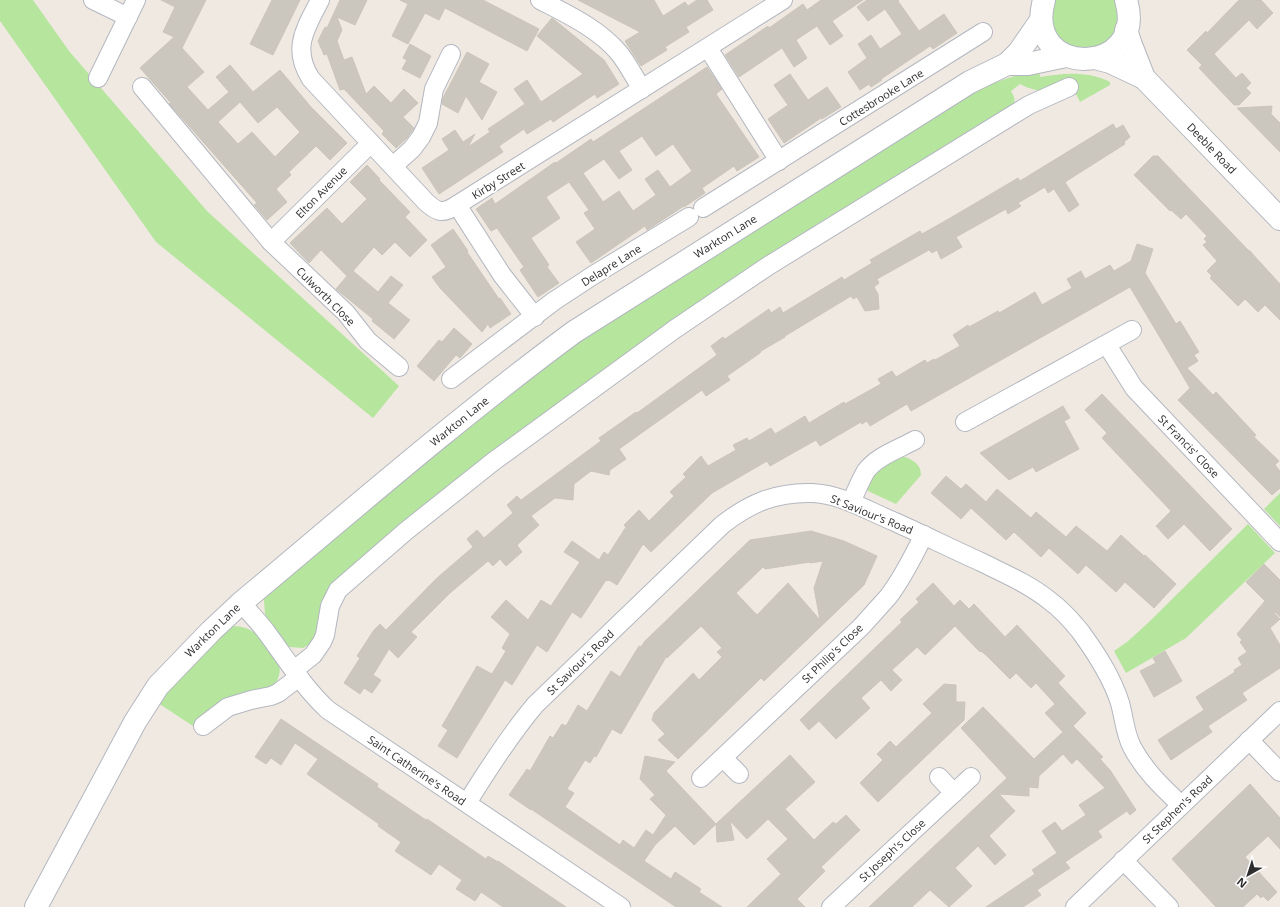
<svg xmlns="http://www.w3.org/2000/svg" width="1280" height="907" viewBox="0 0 1280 907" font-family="'Open Sans',sans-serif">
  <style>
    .green { fill: #b6e59e }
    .building { fill: #cbc7bf; stroke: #cbc5ba; fill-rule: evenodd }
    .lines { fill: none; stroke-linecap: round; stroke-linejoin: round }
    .street-casing { stroke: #b4b7c1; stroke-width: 20 }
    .secondary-casing { stroke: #b4b7c1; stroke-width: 24 }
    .street { stroke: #fff; stroke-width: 18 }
    .secondary { stroke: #fff; stroke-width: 22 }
    .labels { text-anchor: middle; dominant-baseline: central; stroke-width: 4; stroke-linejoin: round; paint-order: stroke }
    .street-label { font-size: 11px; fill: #2e2e2e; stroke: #fff }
  </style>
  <rect width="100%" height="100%" fill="#efe9e1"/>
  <g class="green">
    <polygon points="0,0 33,0 69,51 207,211 399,386 373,418 156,242 0,21"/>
    <polygon points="1055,0 1115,0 1117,4 1118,24 1115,33 1109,41 1091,49 1072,47 1057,35 1052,25"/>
    <path d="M1039,69l1,8c24,-4 48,-6 70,5v3l-30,17 -12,-24c-21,10 -25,18 -48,6l-9,7c3,6 5,8 2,14l-105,65 -86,51 -83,54 -384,289 -37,65 -5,13 -10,6 -13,-1 -5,-3 -17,-23 -3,-7 -1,-14 1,-6 6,-7 150,-120 69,-60 122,-91 357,-222c22,-11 45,-18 70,-25z"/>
    <path d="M902,456c10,3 19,8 19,19l-25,29 -28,-13 -1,-6 6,-13z"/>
    <polygon points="1280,493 1280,526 1264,509"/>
    <polygon points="1248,524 1275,553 1186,638 1126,673 1114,651 1127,642 1149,622"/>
    <path d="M232,626c26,0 33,18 47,36 2,11 0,19 -8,26l-65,25 -13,13 -35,-23 53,-63z"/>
  </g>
  <g class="building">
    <path d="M161,0h45l-24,48 22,24 -17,15 21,23 21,-18 -13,-15 14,-12 23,27 27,-22 31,37 36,36 -17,17 -14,-14 -27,26 2,3 -15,14 11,13 -20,18 -13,-15 3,-2 -76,-86 -12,-13 2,-1 -31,-35 34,-31 -11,-5 12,-25zM240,102l18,21 19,-16 23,25 -25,25 -23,-25 -14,12 -20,-22z"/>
    <polygon points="272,0 300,0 273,55 250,44"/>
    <polygon points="340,0 367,0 355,25 337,17 342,30 337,41 344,60 352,57 366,94 374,86 391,103 404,89 418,103 403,117 414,128 407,138 396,148 382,134 384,131 344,89 340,90 327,54 324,55 318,41 325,27 327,28"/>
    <polygon points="400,0 483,0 539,29 527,51 445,8 439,20 425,13 408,44 392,36 408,4"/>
    <polygon points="578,0 654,0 663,16 685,2 688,6 697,0 707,0 713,10 686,27 689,32 665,47 667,50 641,66 625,41 640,32"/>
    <polygon points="821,0 863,0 832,21 843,36 830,45 817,26 796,40 807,58 794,67 782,48 739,77 725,55 768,26 769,28 803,4 807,10"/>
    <polygon points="867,0 899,0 898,1 919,31 944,14 957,33 933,49 930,46 881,79 882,80 871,87 869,84 860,90 848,72 867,58 858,44 871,35 880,49 902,34 885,9 868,21 857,7"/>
    <polygon points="1239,0 1261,0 1273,13 1257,29 1249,20 1214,54 1236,78 1242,73 1251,83 1246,88 1251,93 1239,105 1234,105 1199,68 1202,65 1187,50 1206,31 1207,33"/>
    <polygon points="552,18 604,60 619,84 597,98 595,94 553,122 551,119 527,134 524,129 499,146 503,152 439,194 422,168 449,150 442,139 455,130 463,142 475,134 468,147 490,132 488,129 525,104 514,89 527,80 541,102 583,74 537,36"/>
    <polygon points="410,44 431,56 420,78 402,69 407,60 403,58"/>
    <polygon points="467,52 489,64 479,82 497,92 482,120 466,96 458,113 442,104 443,98"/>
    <path d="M707,67l15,22 -6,5 43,63 -22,14 -3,-5 -32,22 3,5 -21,14v-1l-37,24 -2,-4 -54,37 -15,-21 19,-13 -11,-16 5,-3 -20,-28 -23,15 14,21 -29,20 18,27 -2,2 12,16 -21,14 -18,-27 4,-3 -7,-10 -20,-29 -6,3 -15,-22 16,-11 3,6 60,-42 1,1 35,-24 2,3zM642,136l14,20 17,-12 19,27 -22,16 -12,-17 -13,9 11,16 -23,16 -14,-20 -16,11 -20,-29 21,-14 15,20 13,-9 -13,-19z"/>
    <polygon points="790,74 808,100 827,87 841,107 822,119 821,118 784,143 768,119 788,105 774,85"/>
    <polygon points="1272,106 1271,114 1280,123 1280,152 1237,108"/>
    <polygon points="1113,124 1116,129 1123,125 1130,137 1124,142 1125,144 1065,182 1079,205 1069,212 1054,189 1048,193 1045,187 1018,203 1021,206 1008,214 1006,209 956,237 962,247 941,259 937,250 932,253 929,250 877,279 879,283 874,287 878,294 879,309 865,311 857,297 853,299 851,296 785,336 785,337 761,351 760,353 727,376 730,380 706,396 702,390 619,449 626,459 610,470 609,475 591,471 574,484 573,500 555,498 531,516 539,525 517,545 522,552 506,566 500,559 493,566 488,561 450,593 411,632 417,637 398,658 389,649 373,675 381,680 372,693 364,688 360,694 344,683 360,658 357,656 374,630 380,624 386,630 437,578 473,547 467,539 477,530 484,538 513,513 507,505 517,496 521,500 601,441 599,438 636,412 637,413 717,355 711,346 723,337 725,339 769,309 771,313 780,307 783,313 842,277 844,280 872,263 870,260 920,231 922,234 952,217 1018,178 1020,181"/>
    <polygon points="1153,156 1158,156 1249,251 1249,250 1280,284 1280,320 1265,305 1258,312 1245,299 1238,306 1210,278 1212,276 1207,271 1217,261 1203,245 1207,242 1204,239 1207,236 1186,214 1181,219 1171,210 1170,211 1134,175"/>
    <polygon points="367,165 380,179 379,180 410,212 405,217 427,240 410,257 395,242 382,255 374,247 353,271 378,292 391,276 403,285 388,303 410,320 394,339 372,321 373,319 336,289 347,276 321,250 309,263 290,243 327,208 342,224 367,199 350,182"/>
    <polygon points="453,229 468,251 467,252 499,299 500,298 511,314 490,328 488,324 482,332 440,288 432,277 446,267 431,245"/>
    <polygon points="1137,244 1153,249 1145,273 1176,324 1180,321 1199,352 1194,355 1198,361 1187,368 1213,395 1216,392 1256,435 1254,437 1279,461 1275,465 1280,471 1280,488 1272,495 1178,400 1190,388 1130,287 911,411 907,404 870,426 867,421 862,424 861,422 820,446 816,440 770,466 767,461 712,493 651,552 643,544 617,585 609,580 608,581 606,580 581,618 572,612 547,652 537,645 512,685 505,680 457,758 438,746 448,730 442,726 477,666 492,674 506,651 502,648 510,634 491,617 506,600 528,620 541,600 551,606 580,562 564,552 572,541 599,560 604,552 608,555 626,527 624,525 639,510 649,521 674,496 670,492 686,477 683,474 701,456 708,466 736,450 733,445 747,438 749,441 771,428 775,434 805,416 809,423 844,402 845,404 881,384 878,379 892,371 896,377 925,360 927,363 934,359 935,360 960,346 953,335 968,325 969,327 998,311 999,313 1035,292 1042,305 1072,288 1067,279 1081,271 1085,279 1110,265 1114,271 1131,261"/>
    <polygon points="454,328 472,344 460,358 456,355 434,381 417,366 439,340 442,342"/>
    <polygon points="1102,394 1232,529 1210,551 1184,524 1168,539 1156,526 1171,511 1102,438 1107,433 1085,410"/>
    <polygon points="1063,406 1070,418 1064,421 1079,449 1036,472 1033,467 1009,480 980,453"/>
    <polygon points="946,476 961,489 966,484 986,502 997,489 1031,518 1036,512 1066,537 1076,526 1107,551 1121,535 1144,556 1145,555 1176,584 1154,608 1125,582 1116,592 1086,565 1078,574 1049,548 1041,557 1014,532 1006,540 971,508 961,519 931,493"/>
    <path d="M811,531l33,10 33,15 -13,29 -100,96 -3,-3 -83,81 -20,-19 7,-6 -13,-14 2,-7 39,-40 6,7 23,-23 -5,-5 5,-4 -21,-22 -34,32 -1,-1 -45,77 -9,-5 -16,28 -2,-1 -4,7 -5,-3 -18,29 7,4 -9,14 55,38 3,-5 11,8 12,-18 7,5 13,-20 -16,-16 5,-4 -15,-16 5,-23 30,6 -9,9 50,53 -22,21 -19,-19 -20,19 -11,16 27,18 4,-7 26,17 -2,3 23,15h-46l-145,-98v1l-22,-15 18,-26 3,2 20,-35 3,2 9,-14 4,2 12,-21 9,6 24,-40 9,6 19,-31 2,1 4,-6 105,-101zM823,561l-9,27 6,32 -32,-37 -31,32 -21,-22 27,-26 2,2 45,-7v1z"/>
    <polygon points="1264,564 1280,580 1280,617 1275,612 1274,613 1280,619 1270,628 1280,645 1280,668 1242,693 1247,700 1208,726 1212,732 1171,760 1158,740 1204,710 1196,697 1235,672 1234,670 1242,665 1238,658 1247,652 1240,642 1242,640 1237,634 1265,601 1246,582"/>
    <polygon points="933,583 954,606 960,600 969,609 974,604 1005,637 1017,625 1065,676 1058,683 1086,713 1073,726 1103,757 1100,759 1110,770 1136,810 1130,815 1127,811 1098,831 1102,837 1065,862 1070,868 1037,890 1041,895 1023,907 986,907 1035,874 1032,870 1057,853 1042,831 1055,822 1062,831 1086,815 1079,805 1105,788 1077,759 1072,764 1063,754 1039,776 1038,788 1029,787 1029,796 999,794 1015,811 989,836 1006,855 995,865 978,846 955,868 972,886 949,907 930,890 912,907 869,907 1007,778 961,728 983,707 1034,759 1063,732 1045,713 1055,704 1036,683 1031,688 1016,673 1010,679 987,656 981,651 980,652 955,626 925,655 917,647 892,670 902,680 891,691 881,680 861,698 870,708 836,739 819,721 809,730 800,720 902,622 900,620 919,602 916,599"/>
    <polygon points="1165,651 1182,681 1154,697 1140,671 1156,663 1153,658"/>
    <polygon points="944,684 956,685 956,702 965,702 964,720 878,802 860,783 883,760 877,754 890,741 896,747 932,713 923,704"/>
    <polygon points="281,719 378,784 377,787 426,820 427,819 486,859 488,856 498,862 498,861 566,907 503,907 481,892 475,901 456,889 462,880 439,864 431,875 395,851 401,842 378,826 379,824 307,774 318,759 295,743 281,765 271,758 266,764 255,757"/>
    <polygon points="790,755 815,782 785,809 814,840 833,822 836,824 846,815 860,830 821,867 825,871 797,899 805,907 747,907 781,874 767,859 788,839 768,819 747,839 730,821 734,840 717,842 716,824"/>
    <polygon points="1250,784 1280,818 1280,849 1268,836 1245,857 1277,892 1268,901 1263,896 1261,898 1257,894 1243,907 1216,907 1172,859"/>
  </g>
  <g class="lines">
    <g class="street-casing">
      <g id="street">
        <polyline points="93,0 128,17"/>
        <path d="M320,0c-14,28 -29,48 -9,79l115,123c12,11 17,12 31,3l326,-205"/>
        <path d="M540,0c27,14 59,29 79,53 9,11 15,24 23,36"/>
        <polyline points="708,48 779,161"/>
        <polyline points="98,78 136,0"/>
        <polyline points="142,87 271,242 346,313 368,341 399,367"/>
        <polyline points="393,166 412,149 421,137 428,123 434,89 451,54"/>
        <polyline points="457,205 502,275 535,317"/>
        <polyline points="703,208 983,32"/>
        <polyline points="271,242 371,143"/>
        <polyline points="1107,345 1134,388 1280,542"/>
        <polyline points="451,379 554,301 592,276 689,217"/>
        <polyline points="965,422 1132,330"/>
        <path d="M851,502c5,-10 9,-21 15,-31 11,-15 33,-22 49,-31"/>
        <path d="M241,603c9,10 18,19 26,30 20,27 37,55 61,77l293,197"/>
        <polyline points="294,670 313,655 322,642 325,635 330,606 338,590 406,531 494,461 675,329 768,266 1029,105 1069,87"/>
        <polyline points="203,726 228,707 251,700 271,696 278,693 299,677"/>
        <polyline points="1249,740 1280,772"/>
        <polyline points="723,758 739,774"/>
        <polyline points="939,777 954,793"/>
        <path d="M701,778l160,-151c9,-10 18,-20 27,-30 15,-19 25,-41 36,-62"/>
        <path d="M467,803c21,-34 42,-67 68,-98l187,-180c28,-22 54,-33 90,-32 29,1 56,18 83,29 29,13 57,27 86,40 24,12 48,22 69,39 11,8 21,19 30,30 16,22 32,46 40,72 4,14 5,31 12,44 12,23 30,40 49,58"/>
        <polyline points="1123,860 1169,907"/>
        <polyline points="831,907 971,777"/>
        <polyline points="1075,907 1280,711"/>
      </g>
    </g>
    <g class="secondary-casing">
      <g id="secondary">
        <path d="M1044,0c-22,80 105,77 82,0"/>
        <polyline points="1126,30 1131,45 1144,78"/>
        <polyline points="1095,58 1110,62 1144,78 1280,219"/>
        <polyline points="1007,64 1028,64 1066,56"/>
        <path d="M36,907l99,-185 23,-36 53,-55 30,-28c110,-92 218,-186 333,-271l396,-250 37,-18 12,-12 22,-32"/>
      </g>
    </g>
    <use href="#street" class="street"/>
    <use href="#secondary" class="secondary"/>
  </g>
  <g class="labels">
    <g class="street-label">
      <text transform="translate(881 97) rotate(-32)">Cottesbrooke Lane</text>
      <text transform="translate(1212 148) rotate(46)">Deeble Road</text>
      <text transform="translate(498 180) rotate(-32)">Kirby Street</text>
      <text transform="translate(321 192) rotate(-45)">Elton Avenue</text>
      <text transform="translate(725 236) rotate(-32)">Warkton Lane</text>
      <text transform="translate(611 265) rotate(-32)">Delapre Lane</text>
      <text transform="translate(326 296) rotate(45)">Culworth Close</text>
      <text transform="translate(459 421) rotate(-39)">Warkton Lane</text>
      <text transform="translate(1189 446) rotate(46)">St Francis' Close</text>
      <text transform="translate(872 514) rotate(22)">St Saviour's Road</text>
      <text transform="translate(212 630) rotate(-44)">Warkton Lane</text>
      <text transform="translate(832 653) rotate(-44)">St Philip's Close</text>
      <text transform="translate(580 662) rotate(-44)">St Saviour's Road</text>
      <text transform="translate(417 770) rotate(34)">Saint Catherine's Road</text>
      <text transform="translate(1177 809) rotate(-44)">St Stephen's Road</text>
      <text transform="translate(892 850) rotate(-43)">St Joseph's Close</text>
    </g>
  </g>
  <g transform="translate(1248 875) rotate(219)" stroke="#ffffff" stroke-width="3" paint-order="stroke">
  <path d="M0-3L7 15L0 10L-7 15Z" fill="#2e2e2e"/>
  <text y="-6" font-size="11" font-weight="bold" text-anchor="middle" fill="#2e2e2e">N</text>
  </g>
</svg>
